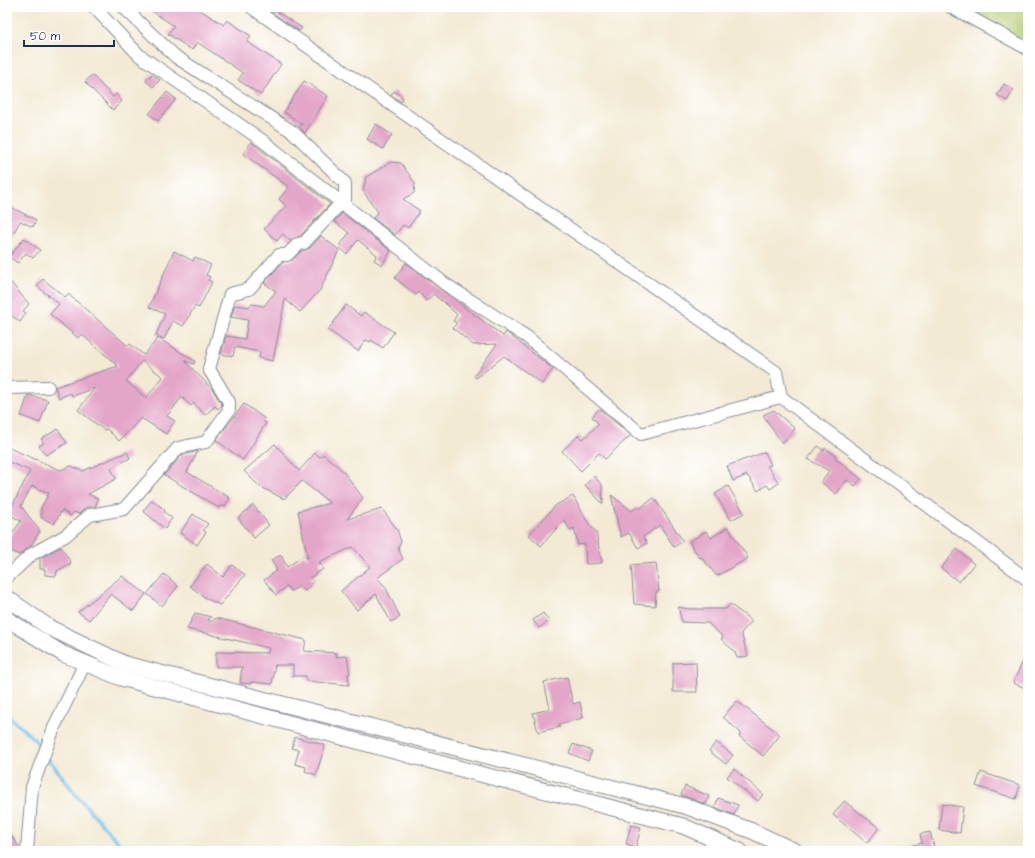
<svg xmlns="http://www.w3.org/2000/svg" width="1035" height="858" viewBox="0 0 1035 858" font-family="'Architects Daughter',sans-serif">
  <style>
    .green { fill: #b4c96e; stroke: #687c66 }
    .lines { fill: none; stroke-linecap: round; stroke-linejoin: round }
    .stream { stroke: #6dc3ea; stroke-width: 3.5 }
    .building { fill: #e4a6c8; fill-rule: evenodd }
    .minor-casing { stroke: #878c99; stroke-width: 14 }
    .major-casing { stroke: #878c99; stroke-width: 17 }
    .minor { stroke: #fff; stroke-width: 12 }
    .major { stroke: #fff; stroke-width: 15 }
  </style>
  <rect width="100%" height="100%" fill="#fff"/>
  <filter id="ink" filterUnits="userSpaceOnUse"><feTurbulence type="fractalNoise" baseFrequency=".025" numOctaves="2"/><feDisplacementMap in="SourceGraphic" scale="8" xChannelSelector="R" yChannelSelector="G"/><feConvolveMatrix kernelMatrix="1 2 1 2 8 2 1 2 1" color-interpolation-filters="sRGB"/></filter>
  <filter id="wash" filterUnits="userSpaceOnUse"><feTurbulence type="fractalNoise" baseFrequency=".012" numOctaves="4" result="noise"/><feDisplacementMap in="SourceGraphic" scale="16" xChannelSelector="R" yChannelSelector="G"/><feGaussianBlur stdDeviation="0.9" result="paint"/><feColorMatrix in="noise" values="0 0 0 0 0 0 0 0 0 0 0 0 0 0 0 0 0 1.4 0 .05"/><feComposite in="paint" operator="in"/></filter>
  <g filter="url(#wash)">
    <rect width="100%" height="100%" fill="#f3ead4"/>
    <polygon class="green" points="952,7 1028,7 1028,45"/>
    <g class="lines">
      <g class="stream">
        <polyline points="7,715 34,739 43,751"/>
        <polyline points="46,756 78,797 126,851"/>
      </g>
    </g>
    <g id="blocks">
      <g class="building">
        <polygon points="146,7 195,7 224,25 227,20 251,36 247,42 281,64 261,95 238,80 243,73 197,42 192,50 168,34 174,26"/>
        <polygon points="270,7 302,28 299,31 268,10"/>
        <polygon points="152,74 160,80 153,87 146,81"/>
        <polygon points="92,75 113,97 116,94 122,101 113,110 85,82"/>
        <polygon points="304,81 328,96 305,133 299,127 302,124 284,112"/>
        <polygon points="1004,84 1014,90 1007,101 997,95"/>
        <polygon points="394,91 403,98 401,102 391,95"/>
        <polygon points="167,92 176,99 158,121 149,114"/>
        <polygon points="376,124 392,135 383,149 367,139"/>
        <polygon points="251,142 330,204 300,236 290,241 283,234 277,241 264,229 286,206 279,199 289,187 243,154"/>
        <polygon points="391,162 401,163 415,183 414,193 403,199 420,211 408,228 403,225 395,235 373,218 378,212 363,191 366,177"/>
        <polygon points="7,205 36,220 33,227 20,221 7,246 7,224 11,217 7,216"/>
        <polygon points="342,213 391,251 382,265 374,260 377,255 358,240 347,254 339,247 349,233 334,221"/>
        <polygon points="321,236 339,250 320,290 300,312 285,299 273,361 259,358 260,352 235,347 233,356 221,354 226,336 245,339 248,320 231,317 235,305 250,307 251,304 264,306 276,291 264,283 283,262 292,260 302,251 310,248"/>
        <polygon points="24,238 40,250 33,258 26,253 18,263 9,257"/>
        <polygon points="174,251 193,261 195,257 211,265 206,275 210,277 208,280 212,282 199,308 195,306 183,326 173,321 164,339 156,335 165,314 149,307"/>
        <polygon points="406,263 503,336 506,332 553,369 542,384 504,356 476,378 474,376 497,344 473,345 453,328 457,323 453,321 457,315 442,300 441,301 434,294 426,301 419,292 416,295 395,278"/>
        <polygon points="7,278 29,304 23,311 26,313 20,322 7,312"/>
        <path d="M43,279l22,18 3,-3 60,52 2,-2 14,11 14,-17 37,23 -1,3 -9,-3 28,29 9,15 -4,4 -3,-3 -10,9 -11,-12 -3,3 -9,-9 -15,19 8,5 -9,13 -25,-16 -22,23 -12,-12 -3,1 -26,-20 17,-22 -23,8 -1,-3 -12,5 -4,-11 63,-21 -37,-32 -3,4 -28,-24 9,-10 -22,-18zM142,361l21,16 -17,21 -20,-17z"/>
        <polygon points="346,305 361,316 364,312 394,332 383,348 371,340 370,342 366,340 358,351 328,330"/>
        <polygon points="28,395 48,400 40,423 21,416"/>
        <polygon points="244,404 265,419 263,421 266,423 243,460 216,440"/>
        <polygon points="599,409 631,435 605,459 599,453 581,471 562,451 579,435 583,439 599,424 592,417"/>
        <polygon points="774,410 795,429 782,443 763,415"/>
        <polygon points="58,429 67,443 46,455 39,446 44,443 41,439"/>
        <polygon points="275,444 299,471 315,453 320,457 323,454 343,471 363,498 347,519 382,509 397,529 401,542 398,548 403,559 377,578 385,586 400,617 391,622 376,594 357,610 341,591 370,567 353,547 319,562 323,569 310,578 314,582 305,591 300,586 291,591 287,586 276,595 264,580 277,570 271,560 281,555 287,567 304,555 308,559 298,511 330,503 302,481 284,499 259,486 244,471"/>
        <polygon points="818,446 824,451 825,448 836,456 835,458 861,479 855,486 847,480 836,494 821,482 829,471 808,459"/>
        <polygon points="7,447 60,470 71,466 83,471 127,452 130,458 111,468 116,479 88,494 98,499 95,507 86,507 79,514 74,512 71,516 62,510 54,524 41,517 41,508 49,493 32,486 21,506 40,531 30,547 19,555 7,549 7,541 21,521 8,514 30,471 7,461"/>
        <polygon points="198,451 187,472 230,498 224,507 221,505 219,508 164,475 182,455"/>
        <polygon points="765,452 771,465 767,466 779,483 770,489 767,485 758,491 747,475 733,481 727,466"/>
        <polygon points="594,476 602,485 603,504 585,485"/>
        <polygon points="728,486 744,513 731,520 715,494"/>
        <polygon points="611,495 632,511 637,507 639,509 654,498 683,541 674,547 660,525 643,537 647,543 638,548 629,533 621,537"/>
        <polygon points="573,496 588,523 596,532 602,563 586,564 585,544 578,545 574,528 570,530 564,520 541,546 529,535 556,505"/>
        <polygon points="152,500 165,510 164,512 172,518 165,529 143,511"/>
        <polygon points="253,505 269,525 254,538 238,518"/>
        <polygon points="193,514 208,524 203,530 206,532 197,545 180,533"/>
        <polygon points="728,527 748,558 717,576 701,557 700,558 689,542 706,531 711,538"/>
        <polygon points="61,547 71,563 57,571 56,576 45,575 45,569 40,569 40,558"/>
        <polygon points="957,549 974,564 959,582 941,568"/>
        <polygon points="656,563 659,592 656,592 655,606 634,604 631,565"/>
        <polygon points="207,564 223,577 232,565 245,575 220,605 207,599 190,586"/>
        <polygon points="164,574 178,586 162,606 147,594"/>
        <polygon points="122,576 146,594 133,611 111,594 89,620 78,612"/>
        <polygon points="730,604 752,621 741,633 748,656 737,658 735,652 721,639 723,637 708,623 682,622 678,607 688,609 726,609"/>
        <polygon points="195,613 211,617 208,620 211,622 216,618 306,640 304,651 337,653 336,657 347,656 350,674 348,674 349,685 306,681 306,676 293,676 293,665 275,665 272,684 251,682 251,684 240,683 242,667 216,667 216,652 268,653 269,648 187,629"/>
        <polygon points="543,613 549,621 539,628 533,620"/>
        <polygon points="1028,650 1028,689 1013,683"/>
        <polygon points="696,662 697,692 673,692 673,663"/>
        <polygon points="567,677 573,704 580,702 583,718 559,724 560,727 538,732 533,713 550,709 544,682"/>
        <polygon points="737,701 780,735 763,756 739,736 741,733 723,717"/>
        <polygon points="295,737 325,745 316,775 305,771 306,767 295,764 299,750 292,748"/>
        <polygon points="716,742 733,755 726,764 709,751"/>
        <polygon points="573,744 592,751 588,761 569,753"/>
        <polygon points="734,769 763,794 758,801 727,777"/>
        <polygon points="981,772 1020,785 1016,799 976,786"/>
        <polygon points="685,786 709,796 706,804 681,795"/>
        <polygon points="718,798 738,805 734,815 715,807"/>
        <polygon points="844,801 879,828 867,843 833,815"/>
        <polygon points="942,804 963,807 960,833 939,830"/>
        <polygon points="631,825 641,827 636,847 626,844"/>
        <polygon points="7,830 20,848 20,851 7,851"/>
        <polygon points="930,832 935,851 903,851 903,848 922,843 920,834"/>
      </g>
    </g>
  </g>
  <g filter="url(#ink)">
    <use href="#blocks" fill-opacity="0" stroke="#878c99" stroke-width="1"/>
    <g class="lines">
      <g class="minor-casing">
        <g id="minor">
          <polyline points="94,7 139,55 263,141 445,284 527,337 641,434 781,397 1028,580"/>
          <polyline points="123,7 176,57 293,132 345,183 345,205"/>
          <polyline points="251,7 776,372 781,397"/>
          <polyline points="951,7 1028,49"/>
          <polyline points="7,388 48,387"/>
          <polyline points="7,577 32,554 65,536 90,515 124,509 178,448 206,442 229,410 229,402 209,369 230,294 249,289 279,255 287,255 298,244 304,243 342,202"/>
          <polyline points="27,851 32,787 55,725 85,663"/>
        </g>
      </g>
      <g class="major-casing">
        <g id="major">
          <polyline points="7,598 50,628 125,664 685,806 752,831 795,851"/>
          <polyline points="7,619 63,654 121,678 480,774 683,826 740,851"/>
        </g>
      </g>
      <use href="#minor" class="minor"/>
      <use href="#major" class="major"/>
    </g>
  </g>
  <rect width="1035" height="858" fill="none" stroke="#fff" stroke-width="24"/>
  <path d="M24 40v6h90v-6" fill="none" stroke="#1b2f5e" stroke-width="2"/>
  <text x="30" y="40" font-size="12" fill="#1b2f5e" stroke="#ffffff" stroke-width="3" paint-order="stroke">50 m</text>
</svg>
